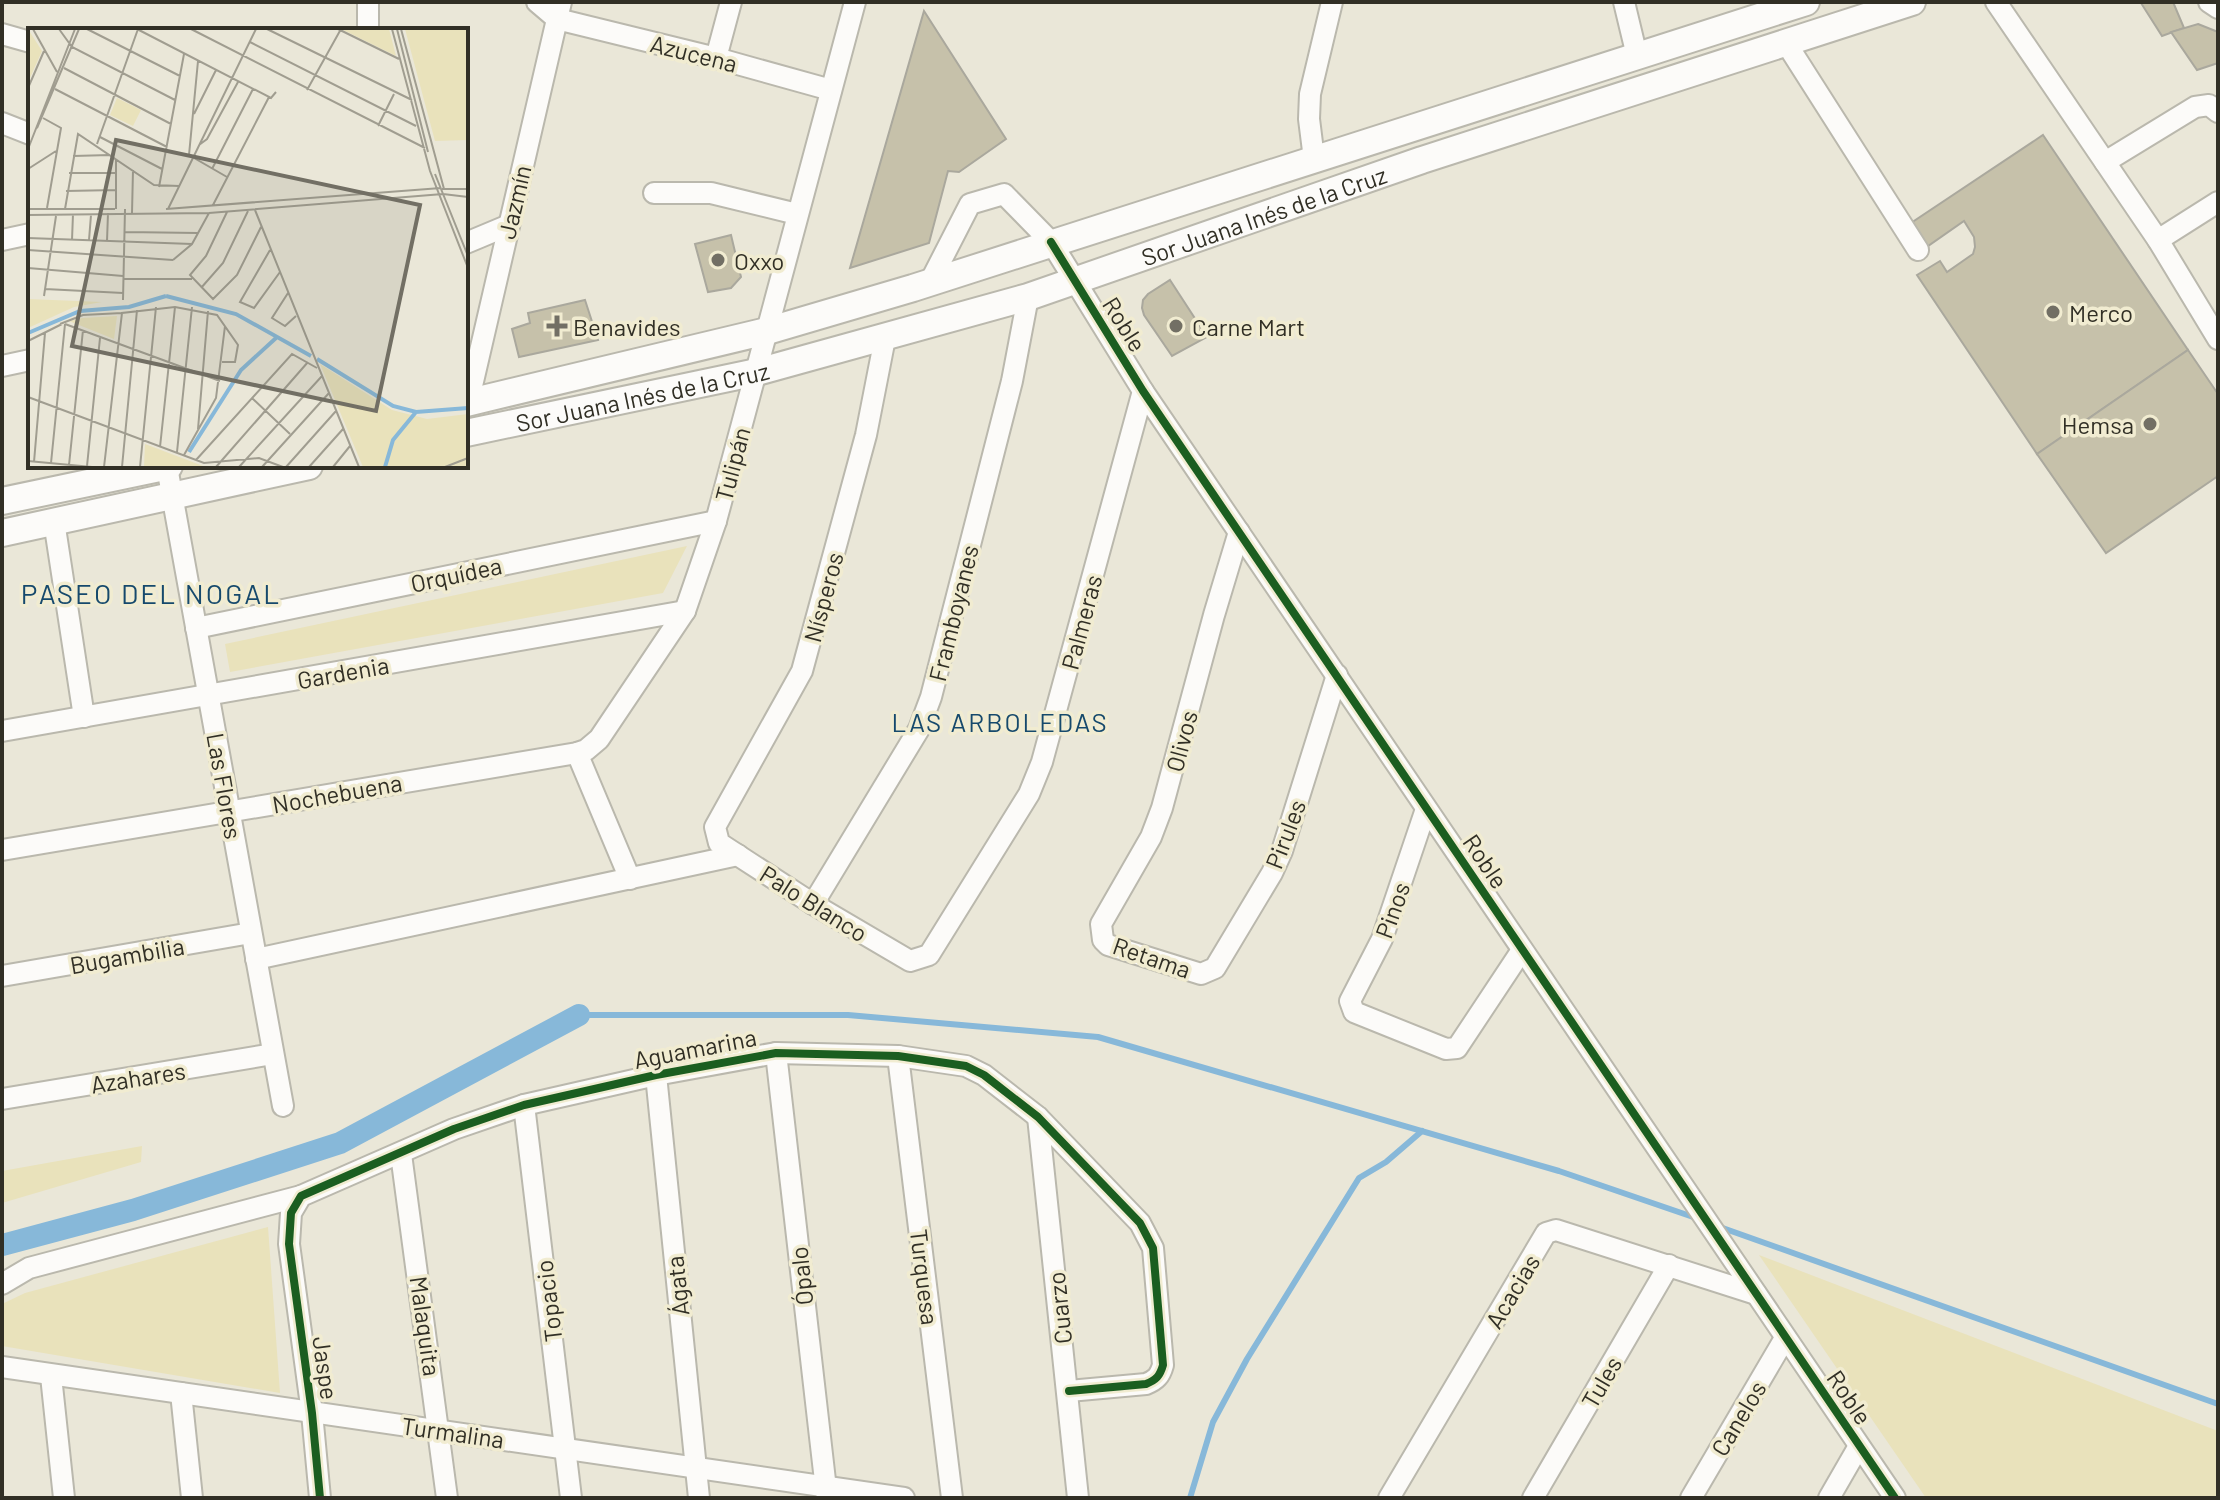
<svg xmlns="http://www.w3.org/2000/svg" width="2220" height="1500" viewBox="0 0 2220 1500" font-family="Barlow,sans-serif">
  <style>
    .green { fill: #e9e2bb }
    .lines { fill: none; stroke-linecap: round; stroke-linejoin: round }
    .stream { stroke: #87b8d9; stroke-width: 6 }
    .canal { stroke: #87b8d9; stroke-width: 22 }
    .building { fill: #c6c1aa; stroke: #aaa89d; stroke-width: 2 }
    .minor-casing { stroke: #bab8ad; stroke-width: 24 }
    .major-casing { stroke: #bab8ad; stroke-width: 30 }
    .minor { stroke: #fcfbf9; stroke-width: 20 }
    .major { stroke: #fcfbf9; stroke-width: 26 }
    .cycleway-casing { stroke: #f1ecd1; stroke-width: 13 }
    .cycleway { stroke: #1b5e20; stroke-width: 8 }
    .poi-dot { fill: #726f64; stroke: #f1ecd1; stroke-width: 3 }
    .labels { text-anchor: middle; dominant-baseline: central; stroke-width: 7; stroke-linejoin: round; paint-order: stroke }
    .street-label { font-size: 24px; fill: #312f25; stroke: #f1ecd1 }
    .poi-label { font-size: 24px; fill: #312f25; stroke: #f1ecd1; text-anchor: start }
    .neighbourhood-label { font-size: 26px; letter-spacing: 2px; fill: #16496c; stroke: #f1ecd1 }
    .quarter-label { font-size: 28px; letter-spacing: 2px; fill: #16496c; stroke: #f1ecd1 }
    .inset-river { fill: none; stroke: #87b8d9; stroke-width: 4 }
    .inset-road { fill: none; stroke: #a09d90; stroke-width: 2 }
    .view { fill: #726f64; fill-opacity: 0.15; stroke: #726f64; stroke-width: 4 }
    .inset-edge { fill: none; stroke: #312f25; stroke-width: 4 }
  </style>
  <rect width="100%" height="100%" fill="#eae7d8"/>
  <g class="green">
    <polygon points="687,546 663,593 230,672 225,644"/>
    <polygon points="142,1146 141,1162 2,1203 2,1171"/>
    <polygon points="268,1227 280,1393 2,1346 2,1304 25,1293"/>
    <polygon points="1759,1255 2218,1431 2218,1498 1926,1498"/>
  </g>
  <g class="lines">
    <g class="stream">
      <polyline points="579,1015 848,1015 1098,1037 1559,1171 1699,1219"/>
      <polyline points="1717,1226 2218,1404"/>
      <polyline points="1190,1498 1213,1422 1247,1359 1359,1178 1386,1162 1422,1131"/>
    </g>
    <polyline class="canal" points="2,1245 133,1210 340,1143 579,1015"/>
  </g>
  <g class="building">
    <polygon points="2173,2 2184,28 2162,36 2141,3"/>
    <polygon points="924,11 1006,139 959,172 948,171 929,243 850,268"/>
    <polygon points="2198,24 2218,32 2218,63 2197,70 2171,32"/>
    <polygon points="2043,135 2188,350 2037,454 1917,275 1940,261 1947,272 1973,254 1975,247 1974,237 1964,221 1928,246 1911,223"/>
    <polygon points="731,235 741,277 731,288 708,292 695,244"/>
    <polygon points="1170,280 1207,337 1172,356 1144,315 1142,308 1143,300 1148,294"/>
    <polygon points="585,300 598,340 519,357 512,329 530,323 528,313"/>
    <polygon points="2188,350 2218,394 2218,476 2106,553 2037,454"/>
  </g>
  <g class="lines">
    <g class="minor-casing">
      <g id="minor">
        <polyline points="368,2 368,30"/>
        <polyline points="537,2 557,19 716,58 831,90"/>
        <polyline points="1624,2 1637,56"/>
        <polyline points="1996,2 2158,240 2218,339"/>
        <polyline points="2209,2 2218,8"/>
        <polyline points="2,34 30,42"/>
        <polyline points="1786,43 1918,250"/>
        <polyline points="716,58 731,2"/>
        <polyline points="2,123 30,134"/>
        <polyline points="1314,159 1309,119 1310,94 1332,2"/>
        <polyline points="2105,162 2195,107 2209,105 2218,112"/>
        <polyline points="654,193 711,193 797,214"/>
        <polyline points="2,240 30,234"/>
        <polyline points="2158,240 2218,202"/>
        <polyline points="466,243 509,225"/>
        <polyline points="930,282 970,204 1004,194 1051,242 1143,391 1895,1498"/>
        <polyline points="885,338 866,435 802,671 715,827 719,843 813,904 910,961 929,955 1029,794 1042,762 1143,391"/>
        <polyline points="2,366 30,360"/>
        <polyline points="468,403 561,2"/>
        <polyline points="167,467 283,1106"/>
        <polyline points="54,521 84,717"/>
        <polyline points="1239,532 1214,615 1162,808 1151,837 1101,924 1103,940 1108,945 1201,974 1215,968 1272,873 1282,851 1337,675"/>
        <polyline points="196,628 716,521"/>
        <polyline points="2,731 685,611"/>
        <polyline points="577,753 630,879"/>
        <polyline points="1426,809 1382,939 1350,1001 1354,1012 1446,1049 1457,1048 1522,950"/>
        <polyline points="2,850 577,753 586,750 599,739 685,611 716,521 855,2"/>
        <polyline points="813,904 919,729 931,697 1012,381 1028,297"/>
        <polyline points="256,959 738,855"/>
        <polyline points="2,976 251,933"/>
        <polyline points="776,1053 827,1498"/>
        <polyline points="898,1056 952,1498"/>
        <polyline points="656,1075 699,1498"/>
        <polyline points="2,1099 273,1054"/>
        <polyline points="524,1105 571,1498"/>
        <polyline points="1038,1117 1078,1498"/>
        <polyline points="401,1154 447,1498"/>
        <polyline points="2,1284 29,1268 301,1196"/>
        <polyline points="2,1367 904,1498"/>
        <polyline points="51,1376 64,1498"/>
        <polyline points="181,1393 192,1498"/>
        <path d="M320,1498l-8,-85 -23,-169 2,-31 10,-17 153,-67 70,-24 132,-30 120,-22 122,3 68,10 18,9 54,42 102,106 13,25 10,117c-3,11 -7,15 -17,19l-77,7"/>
        <polyline points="1389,1498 1546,1233 1556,1230 1756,1294"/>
        <polyline points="1533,1498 1669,1265"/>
        <polyline points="1691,1498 1785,1338"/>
        <polyline points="1829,1498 1859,1446"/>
      </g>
    </g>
    <g class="major-casing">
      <g id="major">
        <polyline points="466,403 767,331 913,288 1806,2"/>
        <path id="s1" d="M466,433l291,-61 271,-75 394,-137 490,-158"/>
        <polyline points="2,501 169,466"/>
        <polyline points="2,533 309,466"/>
      </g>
    </g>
    <use href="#minor" class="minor"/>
    <use href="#major" class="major"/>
    <g class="cycleway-casing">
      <g id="cycleway">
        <polyline points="1051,242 1143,391 1895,1498"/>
        <path d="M320,1498l-8,-85 -23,-169 2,-31 10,-17 153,-67 70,-24 132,-30 120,-22 122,3 68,10 18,9 54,42 102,106 13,25 10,117c-3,11 -7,15 -17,19l-77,7"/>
      </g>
    </g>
    <use href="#cycleway" class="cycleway"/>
  </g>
  <g class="poi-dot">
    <circle cx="718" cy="260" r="8"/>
    <circle cx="2053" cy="312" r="8"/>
    <path d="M553 314h8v8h8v8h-8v8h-8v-8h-8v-8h8z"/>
    <circle cx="1176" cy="326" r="8"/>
    <circle cx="2150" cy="424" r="8"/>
  </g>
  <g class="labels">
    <g class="street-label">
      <text transform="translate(694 53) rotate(14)">Azucena</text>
      <text transform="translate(514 202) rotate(-77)">Jazmín</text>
      <text stroke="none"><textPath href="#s1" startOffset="828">Sor Juana Inés de la Cruz</textPath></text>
      <text transform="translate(1125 324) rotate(58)">Roble</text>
      <text stroke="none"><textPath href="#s1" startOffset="180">Sor Juana Inés de la Cruz</textPath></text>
      <text transform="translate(732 464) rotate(-75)">Tulipán</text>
      <text transform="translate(456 574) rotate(-12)">Orquídea</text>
      <text transform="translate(823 597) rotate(-75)">Nísperos</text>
      <text transform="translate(953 613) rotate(-76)">Framboyanes</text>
      <text transform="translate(1081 622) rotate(-75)">Palmeras</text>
      <text transform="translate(343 672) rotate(-10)">Gardenia</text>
      <text transform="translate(1181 741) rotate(-75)">Olivos</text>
      <text transform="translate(225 786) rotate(80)">Las Flores</text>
      <text transform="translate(337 793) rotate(-10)">Nochebuena</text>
      <text transform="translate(1285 834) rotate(-69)">Pirules</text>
      <text transform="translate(1486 861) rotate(56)">Roble</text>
      <text transform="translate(814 903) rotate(32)">Palo Blanco</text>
      <text transform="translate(1392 910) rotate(-70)">Pinos</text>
      <text transform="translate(127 955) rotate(-10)">Bugambilia</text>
      <text transform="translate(1152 957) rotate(19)">Retama</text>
      <text transform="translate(695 1048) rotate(-11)">Aguamarina</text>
      <text transform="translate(138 1077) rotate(-9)">Azahares</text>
      <text transform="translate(801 1276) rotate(-96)">Ópalo</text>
      <text transform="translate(925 1277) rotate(83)">Turquesa</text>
      <text transform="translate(677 1286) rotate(-96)">Ágata</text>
      <text transform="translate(1512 1291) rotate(-59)">Acacias</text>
      <text transform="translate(548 1301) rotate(-97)">Topacio</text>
      <text transform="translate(1059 1308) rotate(-96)">Cuarzo</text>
      <text transform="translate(426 1326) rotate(82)">Malaquita</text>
      <text transform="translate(326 1368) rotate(82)">Jaspe</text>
      <text transform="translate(1601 1382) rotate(-60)">Tules</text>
      <text transform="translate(1850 1397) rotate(56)">Roble</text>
      <text transform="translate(1738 1418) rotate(-59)">Canelos</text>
      <text transform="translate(453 1432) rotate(8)">Turmalina</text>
    </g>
    <g class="poi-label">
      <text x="734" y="260">Oxxo</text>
      <text x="2069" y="312">Merco</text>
      <text x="573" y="326">Benavides</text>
      <text x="1192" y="326">Carne Mart</text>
      <text x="2134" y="424" text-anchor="end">Hemsa</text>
    </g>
    <g class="neighbourhood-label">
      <text x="1000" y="721">LAS ARBOLEDAS</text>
    </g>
    <g class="quarter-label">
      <text x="151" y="593">PASEO DEL NOGAL</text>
    </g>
  </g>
  <g transform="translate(28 28)">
    <rect width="440" height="440" fill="#eae7d8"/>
    <path d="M0,1l14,22 -13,29 -1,-1zM361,1l7,27 -53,-26 1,-1zM377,1h63v111l-33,1zM89,70l24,12 -8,16 -23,-11zM0,271l74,3 -28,5 -46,21zM89,288l-3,23 -45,-18 13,-3zM292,336l72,46 35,9 41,-5v53h-105zM117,416l58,22 -59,1z" fill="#e9e2bb"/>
    <path class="inset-river" d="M138,268l70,18 75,42M0,305l52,-22 49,-4 37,-11M289,331l76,47 23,6 52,-4M161,424l52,-82 35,-32M357,439l8,-27 23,-28"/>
    <path class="inset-road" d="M5,1l24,43M31,1l13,18 103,53M59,1l93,47M109,1l134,69 5,-6M163,1l234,119M239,1l145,71M310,1l61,30M364,1l38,142 38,97M369,1l31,123M373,1l43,160M222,14l166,84M170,33l-9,94 38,22M36,40l107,56M0,60l16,-37M27,61l112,58M279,62l34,-61M166,86l22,-44M15,90l18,10 -14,80M350,98l16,-32M9,100l42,-99M72,109l62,32M69,116l41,-115M171,117l8,-6 31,-57M0,121l47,-120M45,128l37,-1M88,131v50M0,141l28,-18M184,141l41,-80M41,145h46M407,146l33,82M131,159l25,-133M414,161h26M38,163l50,-1M415,166l25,3M185,177l56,-108M0,181h87M37,181l13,-75 76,51 25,1M138,181l275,-21M140,181l88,-180M227,182l104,257M199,184l-21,44 -16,19 23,24 24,-24 24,-48M104,185l1,-43M0,187l181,-2 234,-19M97,204l73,1M0,210l164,6M44,212l1,-26M61,212l2,-25M79,213l1,-28M0,222l145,10M242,222l-30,52 14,6 26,-36M145,232l19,-16 17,-31M0,240l95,8M95,251h69M173,260l22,-25 25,-52M17,261l78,4M260,265l-16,25 13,8 11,-10M16,268l12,-80M95,272l2,-91M32,296l23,-9 39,-2M37,296l155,57M0,313l34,-17M0,369l176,66 55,-5 24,9M224,370l38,36M170,401l10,-118M132,419l15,-140M149,424l15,-145M156,427l32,-57 9,-72M168,432l96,-106 25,14M0,433l64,6M6,434l11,-129M23,435l14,-139M41,437l14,-135M59,438l13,-128M76,439l18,-154 53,-6 42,8 21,30 -3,17h-13M94,439l15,-157M112,439l16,-160M188,439l92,-105M211,439l83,-91M234,439l67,-74M258,439l50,-56M281,439l34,-38M305,439l17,-21M417,439l23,-9"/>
    <path class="view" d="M88,112l304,65 -44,206 -304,-65z"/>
    <rect width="440" height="440" class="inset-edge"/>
  </g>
  <rect width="2220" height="1500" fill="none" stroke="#312f25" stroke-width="8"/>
</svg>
